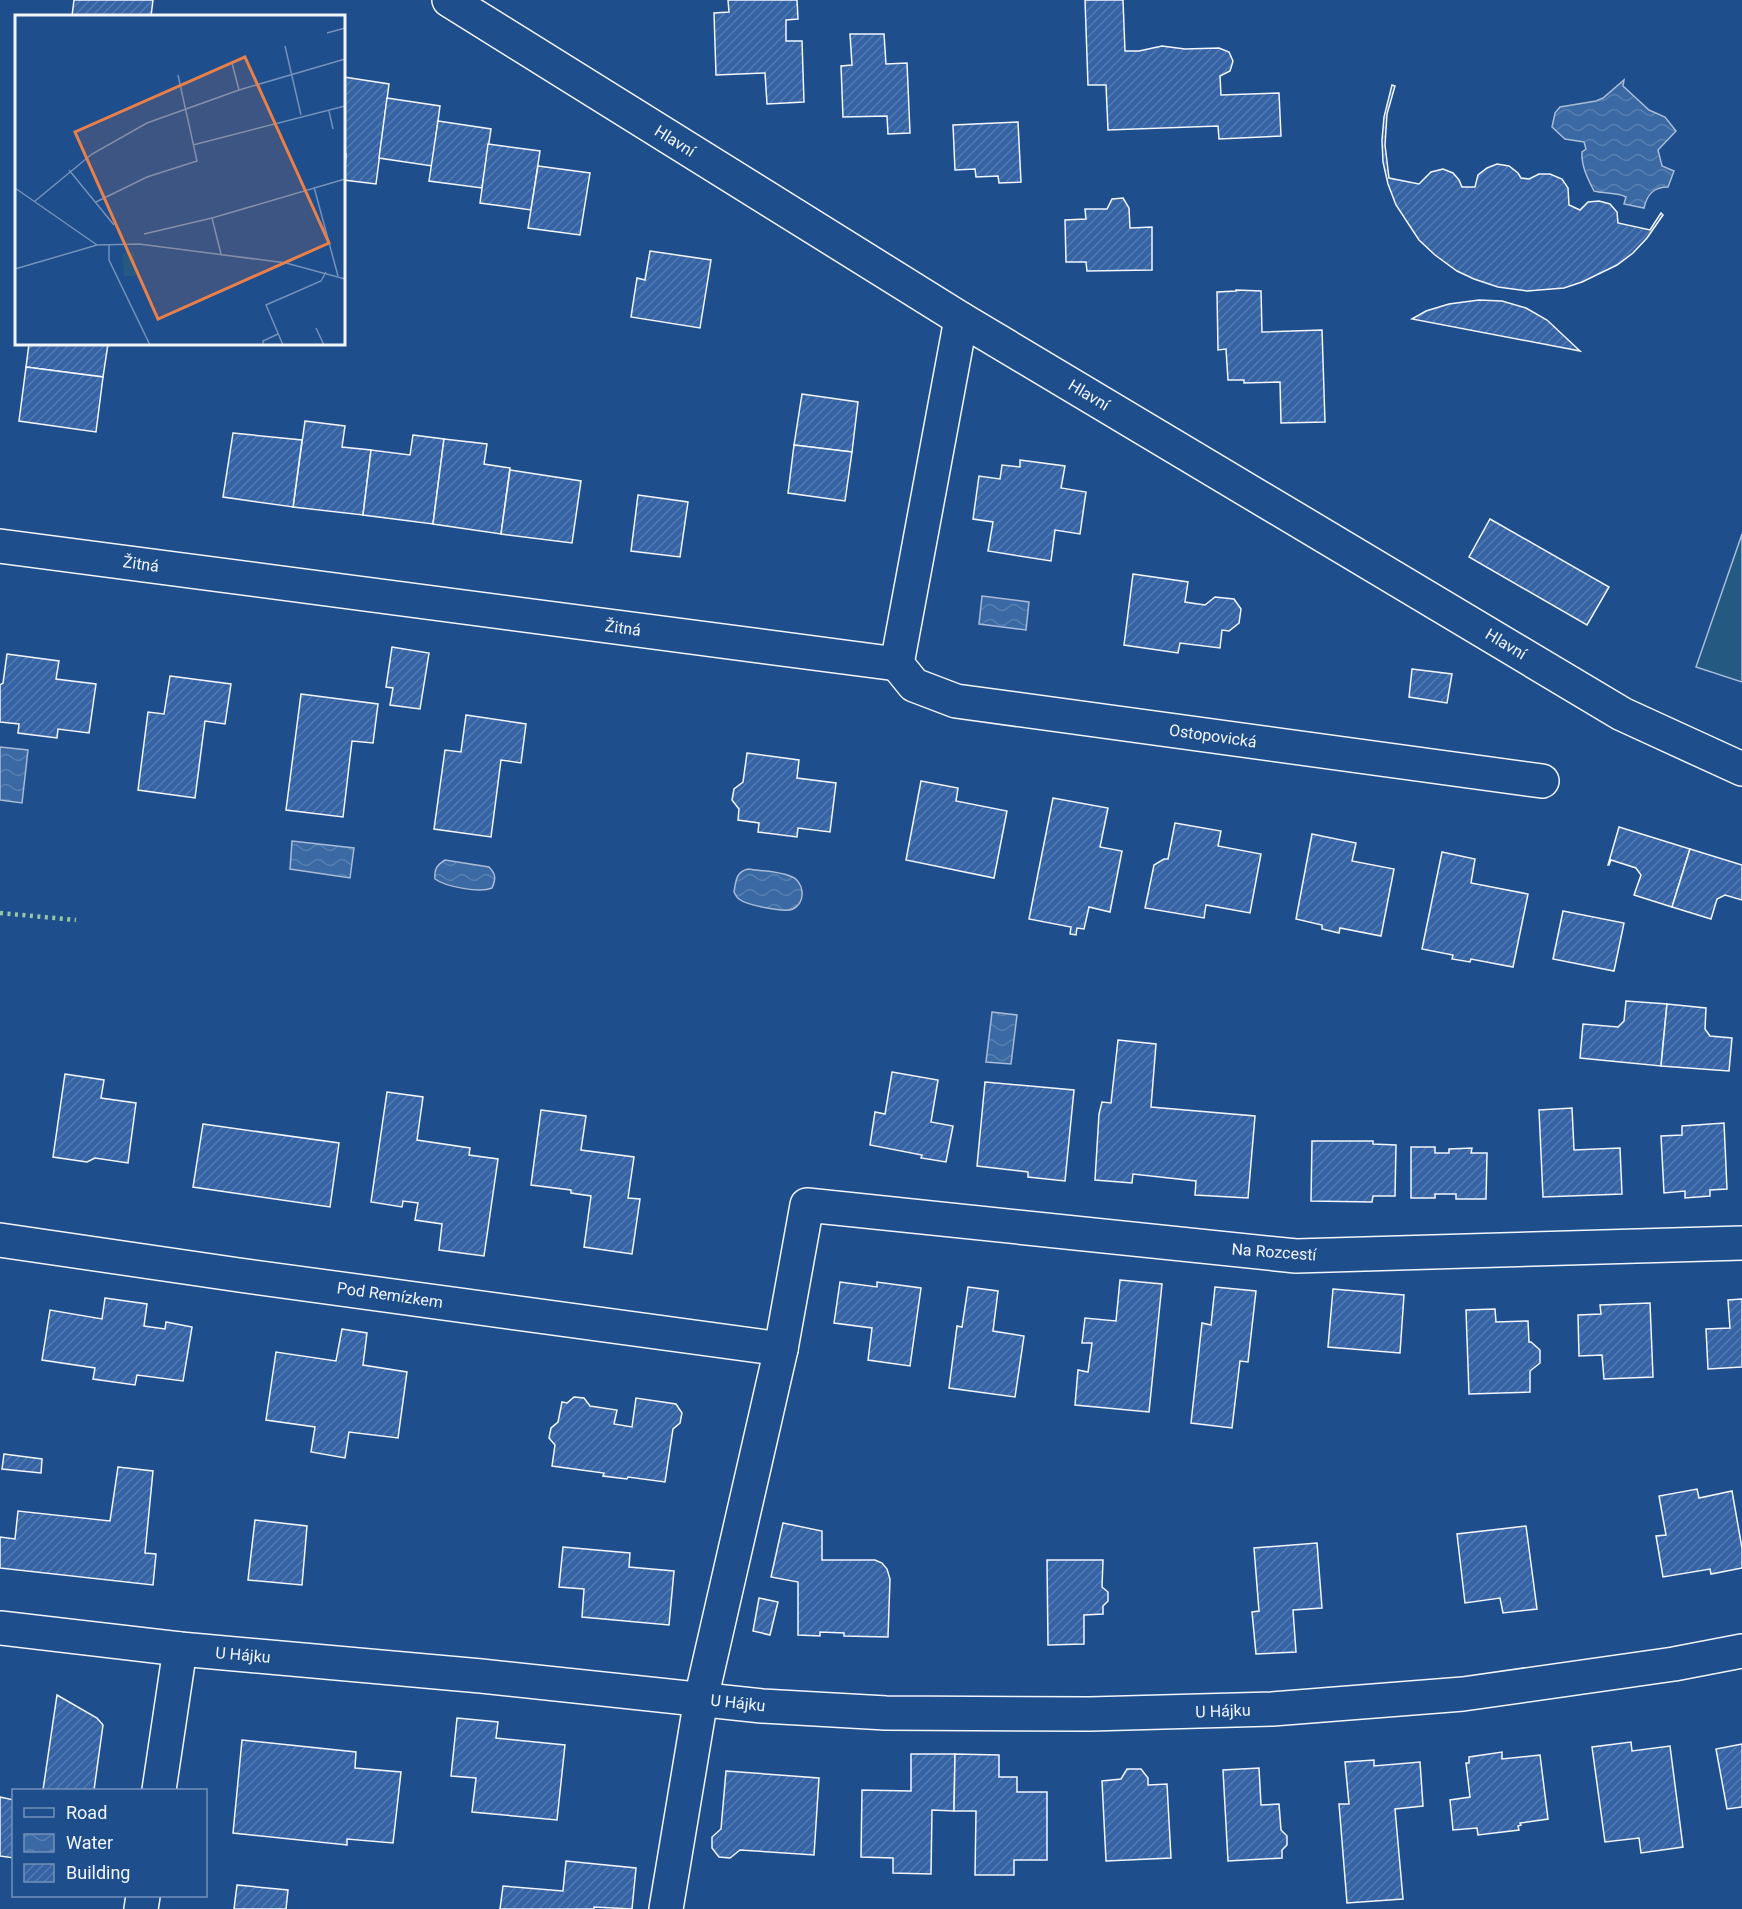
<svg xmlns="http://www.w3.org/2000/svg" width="1742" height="1909" viewBox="0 0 1742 1909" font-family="Roboto,sans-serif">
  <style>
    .grass { fill: #245a82; stroke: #a8bbd7; stroke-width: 1.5 }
    .water { fill: url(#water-waves); stroke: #a8bbd7; stroke-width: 1.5 }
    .building { fill: url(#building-hatch); stroke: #f2f6ff; stroke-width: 1.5 }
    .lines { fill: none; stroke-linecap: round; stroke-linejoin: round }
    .street-casing { stroke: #f2f6ff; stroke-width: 36 }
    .secondary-casing { stroke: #f2f6ff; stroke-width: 36 }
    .street { stroke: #1f4e8c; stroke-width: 33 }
    .secondary { stroke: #1f4e8c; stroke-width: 33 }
    .hedge { stroke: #97c8a6; stroke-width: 4.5; stroke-dasharray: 3 4.5; stroke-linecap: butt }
    .labels { text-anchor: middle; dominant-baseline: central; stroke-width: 4.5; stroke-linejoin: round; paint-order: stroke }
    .street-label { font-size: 16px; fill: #f2f6ff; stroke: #1f4e8c }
    .inset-road { fill: none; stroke: #7391ba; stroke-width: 1.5 }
    .view { fill: #ea8049; fill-opacity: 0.15; stroke: #ea8049; stroke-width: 3 }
    .inset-edge { fill: none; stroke: #f2f6ff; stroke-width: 3 }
  </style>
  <defs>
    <pattern id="water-waves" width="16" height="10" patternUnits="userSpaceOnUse" patternTransform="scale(1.5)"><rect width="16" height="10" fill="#3b69a3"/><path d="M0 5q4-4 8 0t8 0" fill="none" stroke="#587fb1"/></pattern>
    <pattern id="building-hatch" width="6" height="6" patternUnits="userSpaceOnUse" patternTransform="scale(1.5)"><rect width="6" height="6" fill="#3563a3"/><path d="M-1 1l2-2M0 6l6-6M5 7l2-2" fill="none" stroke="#537ab1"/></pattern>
  </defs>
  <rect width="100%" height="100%" fill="#1f4e8c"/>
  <polygon class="grass" points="1742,534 1742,682 1696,667"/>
  <g class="water">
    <path d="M1624,80l-1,6 26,24 16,7 11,14 -18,19 4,16 12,5 -6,16c-14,0 -21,7 -24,21l-20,-4 2,-7c-9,-5 -21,-3 -32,-6 -6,-12 -13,-25 -12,-39l4,-3 -2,-7 -19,-3 -13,-12 3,-14 5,-6 36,-6 7,-3z"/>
    <polygon points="982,596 1029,602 1026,630 979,624"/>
    <polygon points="0,747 28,750 22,803 0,800"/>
    <polygon points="292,841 354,848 350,878 290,869"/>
    <path d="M445,860l44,7c7,7 7,12 3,21 -12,5 -46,-1 -57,-9 -1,-10 2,-14 10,-19z"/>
    <path d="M748,869c14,2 29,2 42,7 14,4 17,26 3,33 -8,4 -47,-4 -54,-10 -2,-1 -4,-5 -5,-7 2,-12 2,-20 14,-23z"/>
    <polygon points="992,1012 1017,1015 1011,1064 986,1062"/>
  </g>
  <g class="building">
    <polygon points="74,0 153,0 151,16 72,16"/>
    <polygon points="728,0 797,0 798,19 786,20 786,41 802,41 804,102 767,104 765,73 716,75 714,13 729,12"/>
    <polygon points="1085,0 1123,0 1125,51 1139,51 1162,46 1185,49 1219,48 1229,52 1233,61 1230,71 1220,76 1221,95 1279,93 1281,136 1219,139 1218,126 1108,130 1106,85 1088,85"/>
    <polygon points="850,34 884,34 886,64 907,63 910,133 888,134 887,116 843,117 841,66 852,65"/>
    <polygon points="344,77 389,84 376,184 344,180 346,154 344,154"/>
    <polygon points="1392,85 1395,86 1387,114 1385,145 1389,178 1419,184 1431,172 1443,169 1453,173 1459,180 1462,187 1475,187 1478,175 1487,168 1497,164 1509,166 1518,173 1521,178 1529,179 1539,174 1550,174 1562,179 1568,188 1569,205 1580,210 1588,202 1599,201 1610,204 1617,212 1618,223 1650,230 1661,213 1663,215 1647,238 1633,253 1617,265 1582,282 1564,288 1527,291 1498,287 1474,279 1457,271 1435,255 1419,240 1396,205 1388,184 1383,162 1382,140 1384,117"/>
    <polygon points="387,98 440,106 432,166 379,158"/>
    <polygon points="438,121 491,129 482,188 429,181"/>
    <polygon points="1018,122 1021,182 999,183 998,176 976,177 975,169 955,170 953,125"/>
    <polygon points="488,144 540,151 531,210 480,203"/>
    <polygon points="538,166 590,173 580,235 528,228"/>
    <polygon points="1123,198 1129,208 1130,228 1152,227 1152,270 1087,271 1086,262 1066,262 1065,220 1086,219 1085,209 1107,209 1112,199"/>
    <polygon points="650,251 711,260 700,328 631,317 637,278 645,280"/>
    <polygon points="1236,290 1261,291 1262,332 1322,330 1325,422 1281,423 1280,382 1244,383 1244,380 1228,380 1226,349 1218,350 1217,292 1236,291"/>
    <polygon points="1479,300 1502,301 1526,308 1547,320 1580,351 1412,319 1426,311 1449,304"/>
    <polygon points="29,344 108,344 103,377 26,367"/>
    <polygon points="26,367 103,377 96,432 19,421"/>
    <polygon points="802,394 858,402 852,452 794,445"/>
    <polygon points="305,421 345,426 342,447 371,450 363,515 293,507"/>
    <polygon points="233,433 302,440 293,507 223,497"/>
    <polygon points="413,435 444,439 433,524 363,515 371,450 410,455"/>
    <polygon points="444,439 487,444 484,464 510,468 501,534 433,524"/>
    <polygon points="794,445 852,452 845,501 788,493"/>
    <polygon points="1020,460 1065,466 1061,488 1086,492 1080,534 1055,530 1051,561 988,551 993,522 973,519 979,476 1000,479 1002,465 1020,467"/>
    <polygon points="510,470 581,481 572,543 501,534"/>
    <polygon points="638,495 688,502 680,557 631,551"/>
    <polygon points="1490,519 1609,587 1587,625 1469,557"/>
    <polygon points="1133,574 1188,582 1185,602 1205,605 1215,597 1234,599 1241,609 1239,623 1229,631 1222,630 1220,648 1180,643 1178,653 1124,645"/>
    <polygon points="392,647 429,653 420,709 390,705 393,688 386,687"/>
    <polygon points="7,654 59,661 56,679 96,684 89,733 58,729 57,738 18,733 19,724 0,722 0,685 3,683"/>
    <polygon points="1412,669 1452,674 1447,703 1409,697"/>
    <polygon points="170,676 231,684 225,724 205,721 195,798 138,790 148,712 164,714"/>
    <polygon points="301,694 378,704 373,743 352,741 343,817 286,810"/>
    <polygon points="466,715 526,724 521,763 501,760 491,837 434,829 445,750 461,752"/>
    <polygon points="747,753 799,760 797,778 836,783 830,832 798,828 797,837 758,832 759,823 738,820 739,809 732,800 734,789 743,782"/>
    <polygon points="921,781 958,788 956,801 1007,811 994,878 906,860"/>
    <polygon points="1053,798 1108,808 1100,847 1122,851 1110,912 1089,907 1084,929 1077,928 1076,935 1070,934 1071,927 1029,919"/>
    <polygon points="1175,823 1221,831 1218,846 1261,854 1250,913 1206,905 1204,918 1145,908 1154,865 1164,859 1168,859"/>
    <polygon points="1619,827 1690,849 1672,907 1634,895 1641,875 1636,868 1611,860 1609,865 1608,865"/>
    <polygon points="1312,834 1356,843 1352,861 1394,869 1381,936 1340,928 1339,933 1322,929 1322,925 1296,919"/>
    <polygon points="1690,849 1742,865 1742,900 1725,895 1717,899 1711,919 1672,907"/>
    <polygon points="1442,852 1475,859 1471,883 1528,894 1513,967 1471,959 1470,962 1452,959 1453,955 1422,949"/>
    <polygon points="1563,911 1624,923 1614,971 1553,959"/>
    <polygon points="1626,1001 1667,1004 1661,1066 1580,1058 1583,1024 1618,1027 1624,1021"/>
    <polygon points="1667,1004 1706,1008 1705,1029 1710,1036 1732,1038 1729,1071 1661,1066"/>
    <polygon points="1118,1040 1156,1044 1151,1107 1255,1116 1248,1198 1195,1195 1196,1181 1133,1174 1132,1183 1095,1180 1099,1114 1102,1102 1111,1103"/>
    <polygon points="892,1072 938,1080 931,1122 953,1126 946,1162 921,1158 922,1155 870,1145 875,1112 885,1114"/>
    <polygon points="65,1074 104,1080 101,1098 136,1103 128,1163 95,1158 87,1162 53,1157"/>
    <polygon points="985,1082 1074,1090 1065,1181 1028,1177 1028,1172 977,1166"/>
    <polygon points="387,1092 423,1097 417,1140 470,1148 469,1155 498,1159 484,1256 439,1250 442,1224 415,1220 418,1203 403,1201 402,1207 371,1202"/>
    <polygon points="1572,1108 1574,1150 1620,1148 1622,1194 1543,1197 1539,1110"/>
    <polygon points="541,1110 586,1116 581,1150 634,1157 628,1198 640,1199 632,1254 584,1247 591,1196 571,1193 571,1190 531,1185"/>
    <polygon points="1724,1123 1727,1189 1710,1190 1710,1196 1685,1198 1685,1191 1664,1193 1661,1136 1682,1135 1682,1126"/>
    <polygon points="203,1124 339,1143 330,1207 193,1187"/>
    <polygon points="1312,1141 1373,1141 1373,1144 1396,1145 1395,1196 1373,1196 1372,1202 1311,1201"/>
    <polygon points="1411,1147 1435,1147 1435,1153 1449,1153 1449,1149 1472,1148 1471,1153 1487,1153 1486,1199 1456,1199 1456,1194 1435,1194 1435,1198 1411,1198"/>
    <polygon points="1120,1280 1162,1284 1149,1412 1075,1405 1078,1370 1088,1372 1092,1343 1082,1343 1085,1318 1116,1321"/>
    <polygon points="840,1282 877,1287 877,1282 921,1288 910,1366 868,1360 872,1328 834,1323"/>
    <polygon points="968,1287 998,1291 993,1331 1024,1336 1015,1397 949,1388 957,1326 962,1327"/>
    <polygon points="1215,1287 1256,1291 1248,1362 1240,1361 1232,1428 1191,1423 1202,1323 1211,1325"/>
    <polygon points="1333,1289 1404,1295 1400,1353 1328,1347"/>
    <polygon points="105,1298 147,1304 144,1326 165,1329 166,1322 192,1327 183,1381 137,1375 135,1385 93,1379 95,1368 42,1360 50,1310 102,1319"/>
    <polygon points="1742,1299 1742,1367 1708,1369 1706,1329 1730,1328 1728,1300"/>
    <polygon points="1650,1303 1653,1377 1604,1379 1602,1355 1579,1356 1578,1315 1601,1314 1600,1305"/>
    <polygon points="1495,1309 1496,1322 1528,1321 1529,1342 1531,1342 1540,1350 1540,1363 1530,1371 1530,1392 1469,1394 1466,1310"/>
    <polygon points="342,1329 367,1333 363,1365 407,1372 398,1438 349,1432 345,1458 311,1452 315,1427 266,1420 276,1352 336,1361"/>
    <polygon points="574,1397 584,1398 590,1406 617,1410 614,1424 632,1427 636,1398 676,1404 682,1413 680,1423 673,1429 665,1482 628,1477 627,1479 603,1476 604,1473 552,1466 555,1445 549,1438 551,1428 558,1422 562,1402 567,1403"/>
    <polygon points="4,1454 42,1459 41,1473 2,1469"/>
    <polygon points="118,1467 153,1471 145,1553 156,1554 153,1585 0,1568 0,1537 15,1539 18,1511 110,1521"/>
    <polygon points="1697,1489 1699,1498 1732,1491 1742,1548 1742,1568 1711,1574 1710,1569 1663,1577 1656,1536 1666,1535 1659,1496"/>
    <polygon points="255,1520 307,1526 302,1585 248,1580"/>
    <polygon points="783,1523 822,1531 822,1560 875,1560 882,1563 887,1569 890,1579 888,1637 844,1636 844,1633 820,1632 820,1636 798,1635 798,1582 771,1577"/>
    <polygon points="1526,1526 1537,1609 1503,1613 1500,1598 1465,1603 1457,1534"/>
    <polygon points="1317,1543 1322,1608 1293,1610 1296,1652 1256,1654 1252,1612 1259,1611 1254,1548"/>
    <polygon points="563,1547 630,1553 629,1567 674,1571 669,1625 582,1617 584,1589 559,1587"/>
    <polygon points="1047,1560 1103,1560 1102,1587 1108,1592 1108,1601 1103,1606 1103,1614 1084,1615 1084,1644 1048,1645"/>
    <polygon points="759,1598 778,1602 770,1635 753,1631"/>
    <polygon points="57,1695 97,1718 103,1725 94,1790 43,1790"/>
    <polygon points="457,1718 498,1722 496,1738 565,1745 557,1820 472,1812 476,1778 451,1776"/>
    <polygon points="242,1740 356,1752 355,1768 401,1772 393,1843 347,1839 347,1845 233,1833"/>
    <polygon points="1631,1742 1632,1751 1670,1746 1683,1847 1641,1853 1639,1838 1605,1842 1592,1747"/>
    <polygon points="1742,1744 1742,1807 1727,1809 1716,1749"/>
    <polygon points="1502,1752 1502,1759 1540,1755 1548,1819 1520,1823 1521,1825 1518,1826 1519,1830 1478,1835 1477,1828 1453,1830 1450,1800 1470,1797 1466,1763 1469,1763 1469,1757"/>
    <polygon points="911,1754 955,1754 954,1811 932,1810 931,1874 893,1873 893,1858 861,1857 862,1790 911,1791"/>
    <polygon points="955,1754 999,1755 999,1777 1017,1777 1017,1792 1047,1792 1047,1860 1014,1860 1014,1875 975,1875 976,1811 954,1811"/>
    <polygon points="1374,1760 1374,1766 1420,1762 1423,1806 1395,1809 1403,1899 1347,1903 1339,1804 1349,1804 1345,1762"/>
    <polygon points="1259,1768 1261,1805 1279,1804 1281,1830 1287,1836 1287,1845 1282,1850 1282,1858 1228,1861 1223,1770"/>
    <polygon points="1127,1769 1141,1769 1148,1778 1148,1785 1167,1784 1171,1858 1106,1861 1102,1781 1121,1779"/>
    <polygon points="726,1771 819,1778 814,1855 740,1850 730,1858 719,1857 712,1848 712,1837 721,1829"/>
    <polygon points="0,1797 14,1800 14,1858 0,1856"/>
    <polygon points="566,1861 636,1868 632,1909 594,1907 594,1909 500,1909 503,1886 563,1891"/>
    <polygon points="237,1885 288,1890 286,1909 234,1909"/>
  </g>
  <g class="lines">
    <g class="street-casing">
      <g id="street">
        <polyline points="0,546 897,664 961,319"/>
        <polyline points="897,664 914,685 956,701 1542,781"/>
        <polyline points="0,1240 239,1275 781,1349"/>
        <polyline points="0,1628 180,1649 481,1676 762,1706 886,1713 1090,1714 1272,1709 1463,1694 1674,1664 1742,1651"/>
        <polyline points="159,1790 180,1649"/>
        <polyline points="141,1909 143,1896"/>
        <polyline points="666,1909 701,1699 781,1349 807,1205 1296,1256 1742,1243"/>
      </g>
    </g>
    <g class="secondary-casing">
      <polyline id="secondary" points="449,0 961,319 1622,714 1742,769"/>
    </g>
    <use href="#street" class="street"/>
    <use href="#secondary" class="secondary"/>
    <polyline class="hedge" points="0,913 76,920"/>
  </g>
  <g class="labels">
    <g class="street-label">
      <text transform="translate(675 141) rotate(32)">Hlavní</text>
      <text transform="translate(1089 395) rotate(31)">Hlavní</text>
      <text transform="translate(141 564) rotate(8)">Žitná</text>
      <text transform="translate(623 628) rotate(8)">Žitná</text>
      <text transform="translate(1506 644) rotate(31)">Hlavní</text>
      <text transform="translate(1213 736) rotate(8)">Ostopovická</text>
      <text transform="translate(1274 1252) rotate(4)">Na Rozcestí</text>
      <text transform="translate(390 1295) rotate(8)">Pod Remízkem</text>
      <text transform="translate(243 1655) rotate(5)">U Hájku</text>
      <text transform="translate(738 1703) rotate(6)">U Hájku</text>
      <text transform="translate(1223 1711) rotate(-2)">U Hájku</text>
    </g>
  </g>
  <g transform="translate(15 15)">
    <rect width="330" height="330" fill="#1f4e8c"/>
    <path d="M119,237l2,24h-12l-2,-23z" fill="#245a82"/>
    <path class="inset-road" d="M312,18l18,-5M270,31l16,69M217,48l7,27M314,96l4,18M178,130l152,-39M54,155l45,55M299,172l24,89M0,173l82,57M20,186l57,-47 55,-31 92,-33 106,-31M81,187l51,-25 50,-16 -19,-86M129,219l68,-16M94,229v16l41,85M206,239l-9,-36 133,-39M0,254l82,-24 42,-1 147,19 59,16M301,313l8,17M248,330v-4l15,-7M268,330l-17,-40 55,-24 5,-9"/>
    <path class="view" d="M230,42l84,186 -171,76 -83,-187z"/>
    <rect width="330" height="330" class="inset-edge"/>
  </g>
  <rect x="12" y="1789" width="195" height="108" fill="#1f4e8c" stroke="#7391ba" stroke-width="1.5"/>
  <rect x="24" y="1808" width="30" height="9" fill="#1f4e8c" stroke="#7391ba" stroke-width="1.5"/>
  <text x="66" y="1819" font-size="18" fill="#f2f6ff">Road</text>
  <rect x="24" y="1834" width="30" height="18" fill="url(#water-waves)" stroke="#7391ba" stroke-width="1.5"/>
  <text x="66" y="1849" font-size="18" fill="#f2f6ff">Water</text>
  <rect x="24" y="1864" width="30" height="18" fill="url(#building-hatch)" stroke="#7391ba" stroke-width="1.5"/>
  <text x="66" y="1879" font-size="18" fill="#f2f6ff">Building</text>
</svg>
